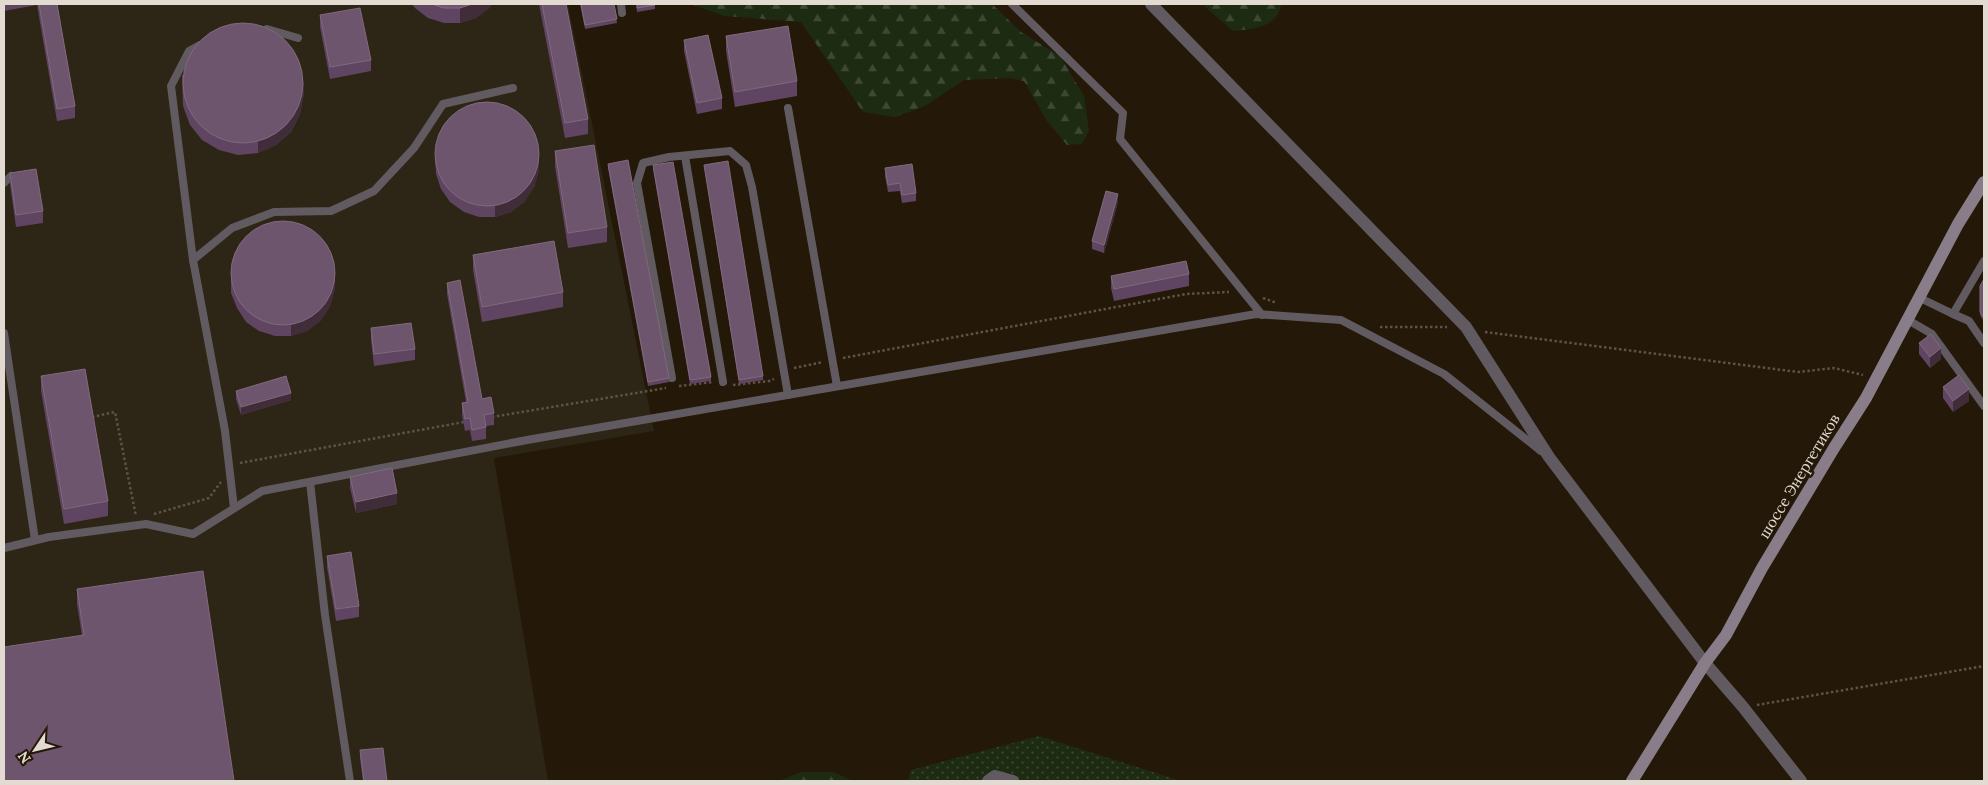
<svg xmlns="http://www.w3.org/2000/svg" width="1988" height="785" viewBox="0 0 1988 785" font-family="Lora,serif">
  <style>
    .industrial { fill: #2d2515 }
    .forest { fill: url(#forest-firs) }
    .garden { fill: url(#garden-dots) }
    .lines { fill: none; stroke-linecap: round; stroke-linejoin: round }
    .path { stroke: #5e5346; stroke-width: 2.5; stroke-dasharray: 2.5 2.5; stroke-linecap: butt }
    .service { stroke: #615a61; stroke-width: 8 }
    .minor { stroke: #615a61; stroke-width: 12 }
    .secondary { stroke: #897d89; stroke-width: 12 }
    .wall { fill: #5f4561 }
    .shaded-wall { fill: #412c39 }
    .building { fill: #6d556d; stroke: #806a7d }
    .labels { text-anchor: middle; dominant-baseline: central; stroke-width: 5; stroke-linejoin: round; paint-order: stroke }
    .street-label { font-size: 15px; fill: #e3dbd1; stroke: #241809 }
  </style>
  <defs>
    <pattern id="forest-firs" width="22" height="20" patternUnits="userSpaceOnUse" patternTransform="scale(1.25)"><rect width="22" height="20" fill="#1d2b13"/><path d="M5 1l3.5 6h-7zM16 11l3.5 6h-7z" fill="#3e4934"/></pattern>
    <pattern id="garden-dots" width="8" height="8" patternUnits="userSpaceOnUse" patternTransform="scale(1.25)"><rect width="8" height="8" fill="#1d2b13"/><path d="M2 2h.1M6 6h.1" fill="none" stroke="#3e4934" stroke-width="1.8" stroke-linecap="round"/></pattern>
  </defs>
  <rect width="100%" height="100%" fill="#241809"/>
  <polygon class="industrial" points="4,4 568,4 654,431 494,458 548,781 4,781"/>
  <g class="forest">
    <polygon points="691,4 992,4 1021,32 1060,56 1084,96 1089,131 1082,144 1067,145 1047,121 1024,81 1009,78 964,80 925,106 895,117 863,112 801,22 724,16"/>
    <path d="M1202,4h79c-3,24 -29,25 -48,27z"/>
    <polygon points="802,772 833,772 853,781 778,781"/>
  </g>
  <polygon class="garden" points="1039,736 1181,781 908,781 911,770"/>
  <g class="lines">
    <g class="path">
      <polyline points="1263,298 1277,303"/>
      <polyline points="1380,327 1447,327"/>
      <polyline points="1485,332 1798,372 1834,368 1863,375"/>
      <polyline points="843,358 1186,294 1229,292"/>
      <polyline points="794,368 823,362"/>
      <polyline points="733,385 769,381 774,379"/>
      <polyline points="679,386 713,382"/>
      <polyline points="92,417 115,412 136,516"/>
      <polyline points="492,417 666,388"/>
      <polyline points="240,463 464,422"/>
      <polyline points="154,514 209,498 221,482"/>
      <polyline points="1757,705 1984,666"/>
    </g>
    <g class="service">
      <polyline points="621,4 622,13"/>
      <polyline points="1012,4 1123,113 1120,139 1262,315"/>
      <polyline points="267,29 298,38"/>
      <polyline points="788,108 837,386"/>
      <polyline points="685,156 723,382"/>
      <polyline points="4,183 11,176"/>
      <polyline points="193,260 171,86 189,51 200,45"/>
      <polyline points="1984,261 1953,314 1969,321 1984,343"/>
      <polyline points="1920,298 1953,314"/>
      <polyline points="1908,320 1932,334 1984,406"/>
      <polyline points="4,333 35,540"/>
      <polyline points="672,378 637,183 643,163 669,157 730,151 746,165 752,187 788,395"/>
      <polyline points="310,482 325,615 350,781"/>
      <polyline points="234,508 225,431 193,260 232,228 274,212 331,211 374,191 414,148 443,104 513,88"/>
      <polyline points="4,548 49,537 146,524 193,534 262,491 527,440 1256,314 1341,320 1444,374 1541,451"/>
    </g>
    <g class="minor">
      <polyline points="1151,4 1466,327 1549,457 1705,663 1743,707 1801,781"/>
      <polyline points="988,781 995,776 1013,781"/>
    </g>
    <polyline class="secondary" points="1632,781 1705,663 1726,635 1762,568 1834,448 1866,398 1958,224 1984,182"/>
  </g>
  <g class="wall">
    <polygon points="4,4 57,4 75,106 75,118 57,121 37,5 4,11"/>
    <polygon points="412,4 492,4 489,8 476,18 460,23 444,23 428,18 415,8"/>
    <polygon points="539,4 566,4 588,119 588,134 565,138"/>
    <polygon points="580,4 614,4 617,23 585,29"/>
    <polygon points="636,4 655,4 655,9 637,12"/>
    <polygon points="320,15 371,60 371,71 330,79 320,27"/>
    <polygon points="726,36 797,81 797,96 735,107 726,51"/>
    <polygon points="684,40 722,98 722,109 697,114 684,51"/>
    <polygon points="182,75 304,93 300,114 291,132 276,145 258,153 238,155 219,150 202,140 190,125 183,106"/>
    <polygon points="555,151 607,227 607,242 568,248 555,166"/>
    <polygon points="435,158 539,170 534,187 524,202 511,212 495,217 479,217 464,212 450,202 441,189 436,174"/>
    <polygon points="608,164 669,378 669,382 648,386 608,168"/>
    <polygon points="653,165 711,377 711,381 690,384 653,169"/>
    <polygon points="704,165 763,376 763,380 739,384"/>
    <polygon points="885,168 916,193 916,201 902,203 900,191 888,192 885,176"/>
    <polygon points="10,173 43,211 43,223 16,227 10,184"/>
    <polygon points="1118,202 1104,253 1092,249 1092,241"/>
    <polygon points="473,255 563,292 563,307 482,322 473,270"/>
    <polygon points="231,265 335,289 330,306 320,321 307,331 291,336 275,336 259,331 246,322 237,308 231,293"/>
    <polygon points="1189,274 1189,286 1114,301 1111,288 1111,276"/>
    <polygon points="1984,279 1984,322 1980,315 1980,286"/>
    <polygon points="447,283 482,399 494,413 494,425 486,426 486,439 472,441 470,430 465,431 462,415 462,403 466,402 447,294"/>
    <polygon points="371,328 415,349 415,360 374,366 371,340"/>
    <polygon points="1919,343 1941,359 1930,368 1919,354"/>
    <polygon points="41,376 108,501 108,516 64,524 41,391"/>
    <polygon points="1943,387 1969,401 1953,412 1943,398"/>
    <polygon points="236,391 291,400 241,415 236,399"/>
    <polygon points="350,477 397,504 356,513 350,488"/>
    <polygon points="327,556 359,606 359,617 336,621 327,567"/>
    <polygon points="77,589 234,781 82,636 77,604"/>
    <polygon points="360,750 387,781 363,781 360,758"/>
  </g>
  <g class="shaded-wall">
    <polygon points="472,4 492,4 489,8 476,18 460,23 460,8"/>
    <polygon points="304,82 304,93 300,114 291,132 276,145 258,153 258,142"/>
    <polygon points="539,158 539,170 534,187 524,202 511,212 495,217 495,206"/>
    <polygon points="1118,194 1118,202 1104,253 1104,245"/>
    <polygon points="335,278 335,289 330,306 320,321 307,331 291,336 291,325"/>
    <polygon points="1941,348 1941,359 1930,368 1930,357"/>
    <polygon points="1969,389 1969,401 1953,412 1953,401"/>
    <polygon points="291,393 291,400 241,415 241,407"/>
    <polygon points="397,493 397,504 356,513 356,502"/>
  </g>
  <g class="building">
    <polygon points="39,4 57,4 75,106 57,109"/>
    <polygon points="432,4 472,4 460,8 444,8"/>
    <polygon points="542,4 566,4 588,119 565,123"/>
    <polygon points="581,4 614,4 617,19 585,25"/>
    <polygon points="637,4 655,4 655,5 637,8"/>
    <polygon points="360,8 371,60 330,67 320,15"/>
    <circle cx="243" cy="83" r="60"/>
    <polygon points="788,26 797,81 735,92 726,36"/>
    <polygon points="708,35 722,98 697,103 684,40"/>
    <circle cx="487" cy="154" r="52"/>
    <polygon points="594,145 607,227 568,233 555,151"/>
    <polygon points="628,160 669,378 648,382 608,164"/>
    <polygon points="728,161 763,376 739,380 704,165"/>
    <polygon points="673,162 711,377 690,380 653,165"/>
    <polygon points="912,164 916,193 902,195 900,183 888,185 885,168"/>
    <polygon points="36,169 43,211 16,215 10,173"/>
    <polygon points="1106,191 1118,194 1104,245 1092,241"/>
    <circle cx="283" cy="273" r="52"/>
    <polygon points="554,241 563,292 482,307 473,255"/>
    <polygon points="1186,261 1189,274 1114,289 1111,276"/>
    <polygon points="1984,279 1984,318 1980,312 1980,286"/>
    <polygon points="460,280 482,399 491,397 494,413 484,415 486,427 472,430 470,418 465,419 462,403 468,402 447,283"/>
    <polygon points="411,323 415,349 374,354 371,328"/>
    <polygon points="1931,334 1941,348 1930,357 1919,343"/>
    <polygon points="85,369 108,501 64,509 41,376"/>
    <polygon points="1959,375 1969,389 1953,401 1943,387"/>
    <polygon points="286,376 291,393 241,407 236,391"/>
    <polygon points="392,468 397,493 356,502 350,477"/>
    <polygon points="351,552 359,606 336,609 327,556"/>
    <polygon points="203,571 234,781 4,781 4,647 84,635 77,589"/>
    <polygon points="383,748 387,781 364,781 360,750"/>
  </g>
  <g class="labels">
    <g class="street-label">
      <text transform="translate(1799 476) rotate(-59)">шоссе Энергетиков</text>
    </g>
  </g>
  <rect width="1988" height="785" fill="none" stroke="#e3dbd1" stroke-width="10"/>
  <g transform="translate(35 750) rotate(235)" stroke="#241809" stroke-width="4" paint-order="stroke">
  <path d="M0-4L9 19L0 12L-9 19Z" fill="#e3dbd1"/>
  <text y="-8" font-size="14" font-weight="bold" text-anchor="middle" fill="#e3dbd1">N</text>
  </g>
</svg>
